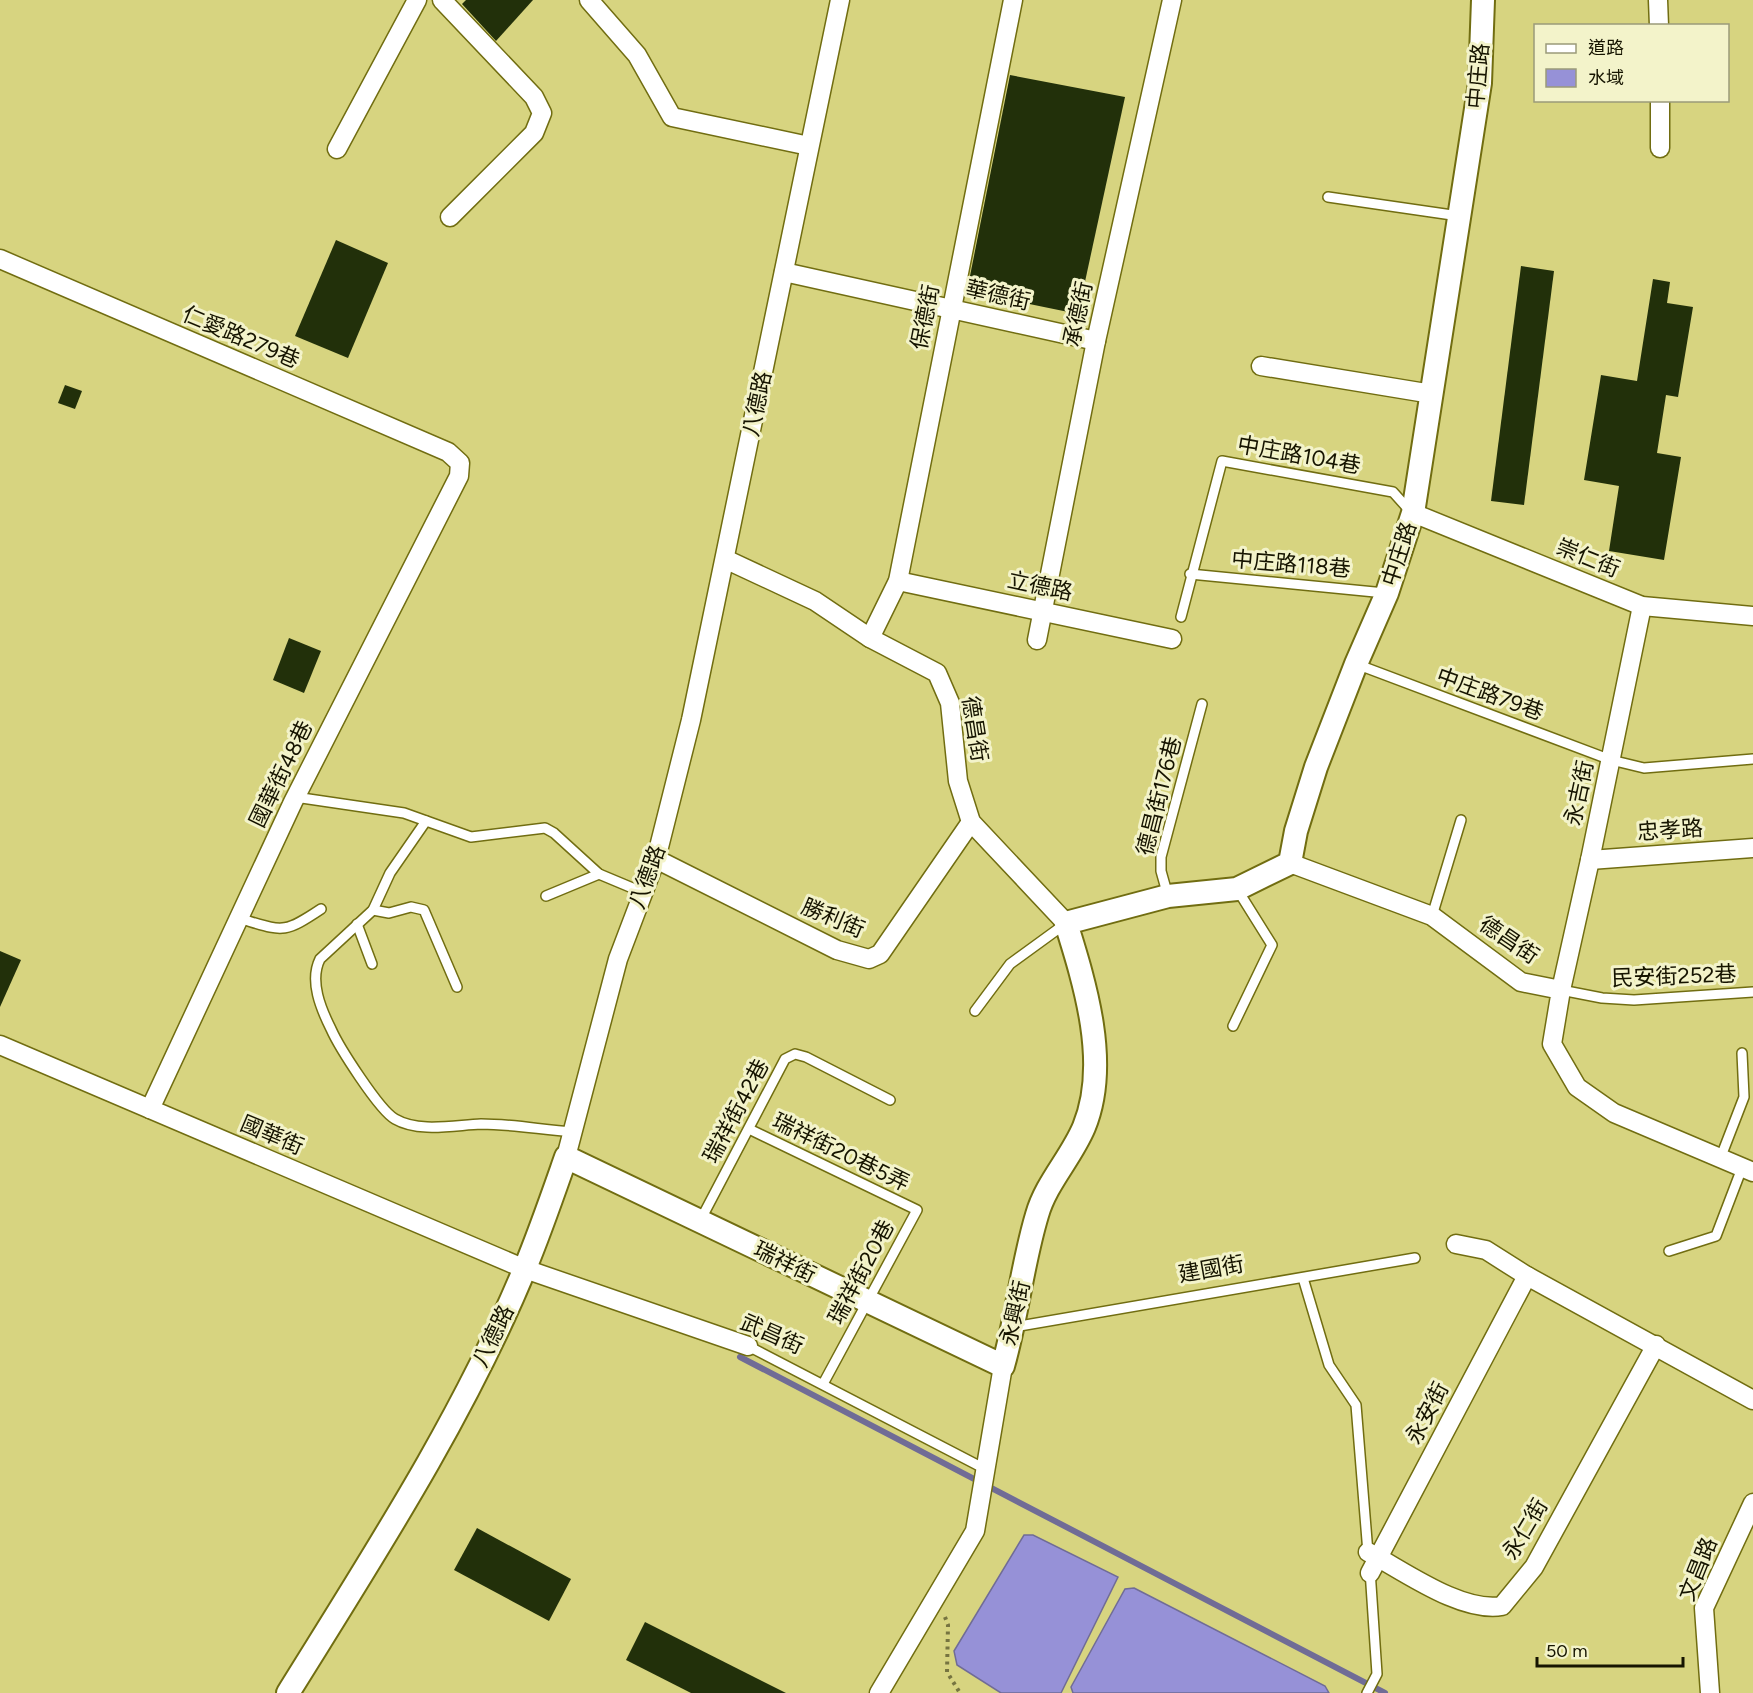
<svg xmlns="http://www.w3.org/2000/svg" width="1753" height="1693" viewBox="0 0 1753 1693" font-family="Figtree,'Noto Sans TC',sans-serif">
  <style>
    .water { fill: #9691d7; stroke: #706c96; stroke-width: 1.5 }
    .lines { fill: none; stroke-linecap: round; stroke-linejoin: round }
    .stream { stroke: #706c96; stroke-width: 6 }
    .building { fill: #22300a }
    .service-casing { stroke: #716d11; stroke-width: 12 }
    .minor-casing { stroke: #716d11; stroke-width: 21 }
    .tertiary-casing { stroke: #716d11; stroke-width: 26 }
    .path { stroke: #767440; stroke-width: 4; stroke-dasharray: 3 4.5; stroke-linecap: butt }
    .service { stroke: #fff; stroke-width: 9 }
    .minor { stroke: #fff; stroke-width: 18 }
    .tertiary { stroke: #fff; stroke-width: 22 }
    .labels { text-anchor: middle; dominant-baseline: central; stroke-width: 6; stroke-linejoin: round; paint-order: stroke }
    .street-label { font-size: 22px; fill: #161400; stroke: #f3f3ca }
  </style>
  <rect width="100%" height="100%" fill="#d7d480"/>
  <g class="water">
    <polygon points="1024,1535 1033,1535 1118,1577 1061,1693 1001,1693 957,1665 954,1651"/>
    <polygon points="1134,1588 1325,1686 1329,1693 1073,1693 1071,1687 1125,1589"/>
  </g>
  <g class="lines">
    <polyline class="stream" points="740,1357 1385,1693"/>
  </g>
  <g class="building">
    <polygon points="466,0 533,0 496,41 462,4"/>
    <polygon points="1010,75 1125,97 1078,314 967,291"/>
    <polygon points="336,240 388,263 348,358 295,336"/>
    <polygon points="1521,266 1554,271 1524,505 1491,501"/>
    <polygon points="1653,279 1670,282 1667,303 1693,307 1678,397 1666,395 1657,453 1681,457 1664,560 1609,551 1619,486 1584,480 1601,375 1637,381"/>
    <polygon points="65,385 82,391 75,409 58,403"/>
    <polygon points="289,638 321,651 304,693 273,680"/>
    <polygon points="0,951 21,960 0,1007"/>
    <polygon points="477,1528 571,1579 549,1621 454,1570"/>
    <polygon points="645,1622 786,1693 691,1693 626,1660"/>
  </g>
  <g class="lines">
    <g class="service-casing">
      <g id="service">
        <polyline points="1328,197 1459,216"/>
        <polyline points="1190,574 1385,593"/>
        <polyline points="1181,617 1222,461 1393,492 1411,512"/>
        <polyline points="1356,664 1611,760 1644,768 1753,759"/>
        <polyline points="295,797 404,813 471,837 545,828 554,833 599,874 642,892"/>
        <path d="M426,821l-36,52 -17,37 -53,49c-11,22 1,50 11,70 8,18 48,81 64,90 24,14 60,6 86,5 31,0 62,6 92,8"/>
        <polyline points="546,896 599,874"/>
        <polyline points="1168,896 1161,871 1161,857 1202,704"/>
        <polyline points="373,910 389,913 411,907 424,910 457,987"/>
        <polyline points="1432,916 1461,820"/>
        <path d="M238,918c45,13 44,17 83,-9"/>
        <polyline points="357,924 372,964"/>
        <polyline points="1561,990 1602,998 1634,1000 1753,992"/>
        <polyline points="975,1011 1010,964 1065,924"/>
        <polyline points="1233,1026 1272,945 1237,889"/>
        <polyline points="749,1129 917,1210 823,1384"/>
        <polyline points="1720,1159 1744,1097 1742,1053"/>
        <polyline points="700,1221 785,1059 795,1054 806,1057 890,1100"/>
        <polyline points="1669,1251 1716,1236 1742,1168"/>
        <polyline points="1303,1278 1329,1365 1356,1405 1368,1553"/>
        <polyline points="1014,1327 1415,1258"/>
        <polyline points="748,1346 987,1470"/>
        <polyline points="1367,1693 1377,1674 1370,1570"/>
      </g>
    </g>
    <g class="minor-casing">
      <g id="minor">
        <polyline points="442,0 534,97 542,113 534,133 450,217"/>
        <polyline points="589,0 637,55 672,117 809,146"/>
        <polyline points="1658,0 1659,26"/>
        <polyline points="1660,100 1660,148"/>
        <polyline points="337,149 417,0"/>
        <polyline points="0,259 448,452 460,463 459,476 293,802 150,1109"/>
        <polyline points="784,272 1096,341"/>
        <polyline points="1261,366 1432,394"/>
        <polyline points="1413,513 1642,606 1753,616"/>
        <polyline points="725,559 815,601 870,638 937,673 950,703 958,781 971,822 1066,923"/>
        <polyline points="898,581 1172,639"/>
        <polyline points="870,638 898,581 1013,0"/>
        <polyline points="1037,640 1096,341 1172,0"/>
        <polyline points="656,859 837,950 869,959 880,954 971,822"/>
        <polyline points="1590,860 1753,848"/>
        <polyline points="1290,863 1432,916 1521,982 1561,990 1552,1044 1577,1087 1614,1113 1753,1172"/>
        <polyline points="1561,990 1590,860 1642,606"/>
        <polyline points="0,1045 525,1269 748,1346"/>
        <polyline points="566,1157 618,959 656,859 691,720 840,0"/>
        <polyline points="1456,1244 1486,1250 1527,1276 1753,1400"/>
        <path d="M1368,1552c36,19 93,61 134,54l32,-39 122,-222"/>
        <polyline points="1370,1573 1527,1276"/>
        <polyline points="879,1693 975,1531 1003,1366"/>
        <polyline points="1710,1693 1704,1608 1753,1503"/>
      </g>
    </g>
    <g class="tertiary-casing">
      <path id="tertiary" d="M288,1693c85,-137 175,-275 237,-425 15,-36 28,-74 41,-111l437,209c14,-49 19,-101 34,-151 9,-32 34,-57 47,-88 26,-63 1,-143 -18,-204l102,-27 69,-7 53,-26 6,-32 20,-64 40,-103 31,-71 26,-80 67,-430 3,-83"/>
    </g>
    <polyline class="path" points="945,1617 948,1625 947,1672 960,1693"/>
    <use href="#service" class="service"/>
    <use href="#minor" class="minor"/>
    <use href="#tertiary" class="tertiary"/>
  </g>
  <g class="labels">
    <g class="street-label">
      <text transform="translate(1478 76) rotate(-85)">中庄路</text>
      <text transform="translate(998 295) rotate(13)">華德街</text>
      <text transform="translate(1078 314) rotate(-78)">承德街</text>
      <text transform="translate(925 317) rotate(-79)">保德街</text>
      <text transform="translate(241 337) rotate(23)">仁愛路279巷</text>
      <text transform="translate(757 404) rotate(-78)">八德路</text>
      <text transform="translate(1299 455) rotate(10)">中庄路104巷</text>
      <text transform="translate(1399 554) rotate(-72)">中庄路</text>
      <text transform="translate(1588 558) rotate(22)">崇仁街</text>
      <text transform="translate(1291 564) rotate(5)">中庄路118巷</text>
      <text transform="translate(1040 586) rotate(12)">立德路</text>
      <text transform="translate(1490 694) rotate(20)">中庄路79巷</text>
      <text transform="translate(975 729) rotate(81)">德昌街</text>
      <text transform="translate(281 774) rotate(-64)">國華街48巷</text>
      <text transform="translate(1579 793) rotate(-78)">永吉街</text>
      <text transform="translate(1159 796) rotate(-76)">德昌街176巷</text>
      <text transform="translate(1670 830) rotate(-4)">忠孝路</text>
      <text transform="translate(647 877) rotate(-70)">八德路</text>
      <text transform="translate(833 918) rotate(23)">勝利街</text>
      <text transform="translate(1509 940) rotate(34)">德昌街</text>
      <text transform="translate(1674 976) rotate(-2)">民安街252巷</text>
      <text transform="translate(736 1111) rotate(-62)">瑞祥街42巷</text>
      <text transform="translate(272 1135) rotate(23)">國華街</text>
      <text transform="translate(841 1152) rotate(26)">瑞祥街20巷5弄</text>
      <text transform="translate(785 1262) rotate(26)">瑞祥街</text>
      <text transform="translate(1211 1269) rotate(-10)">建國街</text>
      <text transform="translate(861 1272) rotate(-62)">瑞祥街20巷</text>
      <text transform="translate(1015 1313) rotate(-77)">永興街</text>
      <text transform="translate(772 1334) rotate(24)">武昌街</text>
      <text transform="translate(493 1336) rotate(-64)">八德路</text>
      <text transform="translate(1427 1413) rotate(-62)">永安街</text>
      <text transform="translate(1525 1529) rotate(-59)">永仁街</text>
      <text transform="translate(1698 1569) rotate(-68)">文昌路</text>
    </g>
  </g>
  <rect x="1534" y="24" width="195" height="78" fill="#f3f3ca" stroke="#9b9a79" stroke-width="1.5"/>
  <rect x="1546" y="44" width="30" height="9" fill="#ffffff" stroke="#9b9a79" stroke-width="1.5"/>
  <text x="1588" y="54" font-size="18" fill="#161400">道路</text>
  <rect x="1546" y="69" width="30" height="18" fill="#9691d7" stroke="#9b9a79" stroke-width="1.5"/>
  <text x="1588" y="84" font-size="18" fill="#161400">水域</text>
  <path d="M1537 1657v9h146v-9" fill="none" stroke="#161400" stroke-width="3"/>
  <text x="1546" y="1657" font-size="18" fill="#161400" stroke="#f3f3ca" stroke-width="4.5" paint-order="stroke">50 m</text>
</svg>
